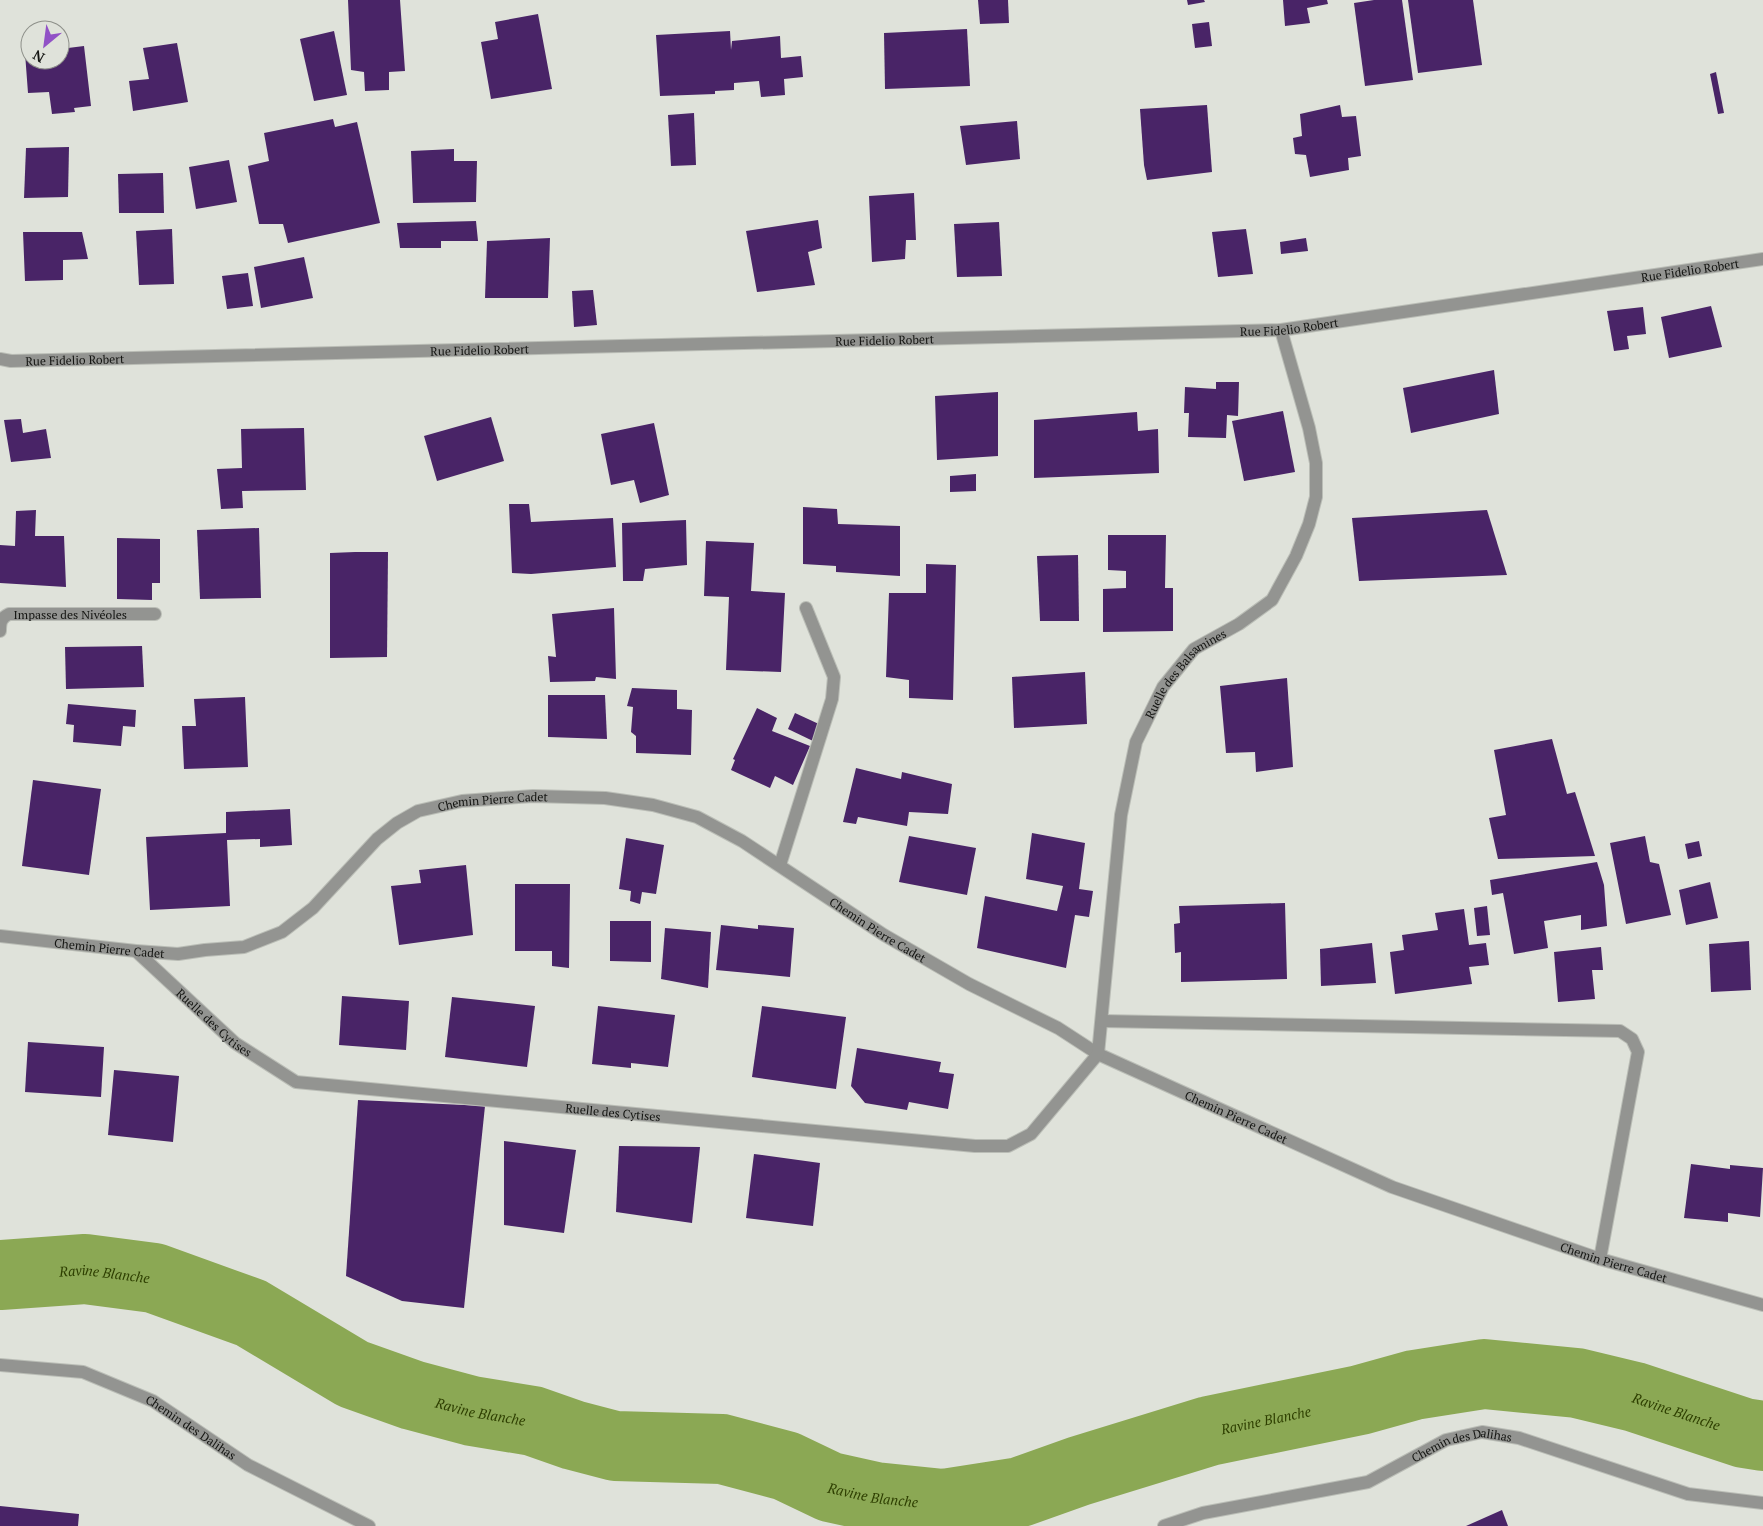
<svg xmlns="http://www.w3.org/2000/svg" width="1763" height="1526" viewBox="0 0 1763 1526" font-family="'PT Serif',serif">
  <style>
    .lines { fill: none; stroke-linecap: round; stroke-linejoin: round }
    .river { stroke: #8ba854; stroke-width: 70 }
    .building { fill: #492467 }
    .service-casing { stroke: #babdb6; stroke-width: 14 }
    .minor-casing { stroke: #babdb6; stroke-width: 14 }
    .service { stroke: #939491; stroke-width: 12 }
    .minor { stroke: #939491; stroke-width: 12 }
    .labels { text-anchor: middle; dominant-baseline: central; stroke-width: 5; stroke-linejoin: round; paint-order: stroke }
    .street-label { font-size: 12px; fill: #141512; stroke: #dfe2da }
    .water-label { font-size: 14px; font-style: italic; fill: #2e3f00; stroke: #dfe2da }
  </style>
  <rect width="100%" height="100%" fill="#dfe2da"/>
  <g class="lines">
    <path class="river" id="s1" d="M0,1275l85,-6 69,9 97,35 102,61 59,21 60,16 61,10 40,14 42,11 107,3 64,17 44,21 45,10 68,7 77,-12 59,-21 130,-40 151,-31 54,-15 70,-11 93,9 58,14 109,36 19,3"/>
  </g>
  <g class="building">
    <polygon points="348,0 400,0 405,71 389,72 389,90 365,91 364,72 351,70"/>
    <polygon points="978,0 1008,0 1009,23 980,24"/>
    <polygon points="1187,0 1204,0 1205,2 1188,5"/>
    <polygon points="1283,0 1327,0 1328,4 1307,8 1310,23 1285,26"/>
    <polygon points="1374,0 1402,0 1413,80 1365,86 1354,3"/>
    <polygon points="1408,0 1473,0 1482,65 1418,73"/>
    <polygon points="538,14 552,89 491,99 481,42 498,39 495,22"/>
    <polygon points="1209,22 1212,46 1195,48 1192,24"/>
    <polygon points="967,29 970,86 885,89 884,33"/>
    <polygon points="334,31 347,95 314,101 300,39"/>
    <polygon points="730,31 731,50 732,41 780,36 781,58 801,56 803,77 784,79 785,95 761,97 759,81 734,83 734,90 715,91 715,94 660,96 656,35"/>
    <polygon points="177,43 188,102 133,111 129,81 149,79 143,48"/>
    <polygon points="84,46 91,106 74,108 75,112 52,114 49,92 28,93 25,53 30,52 30,60 60,60 60,49"/>
    <polygon points="1716,72 1724,113 1718,114 1710,74"/>
    <polygon points="1207,105 1212,172 1147,180 1144,165 1140,109"/>
    <polygon points="1340,105 1342,117 1356,116 1361,156 1348,158 1349,170 1310,177 1306,155 1295,154 1293,138 1302,136 1300,114"/>
    <polygon points="694,113 696,165 671,166 668,115"/>
    <polygon points="333,119 335,127 357,122 380,223 288,243 283,224 259,224 248,166 269,161 264,133"/>
    <polygon points="1017,121 1020,159 966,165 960,126"/>
    <polygon points="69,147 68,197 24,198 26,148"/>
    <polygon points="454,149 454,161 477,161 476,202 413,203 411,151"/>
    <polygon points="229,160 237,202 196,209 189,167"/>
    <polygon points="163,173 164,213 119,213 118,174"/>
    <polygon points="914,193 916,240 906,240 905,259 872,262 869,196"/>
    <polygon points="818,220 822,248 808,252 815,285 757,292 746,231"/>
    <polygon points="476,221 478,241 441,241 441,248 400,248 397,223"/>
    <polygon points="999,222 1002,276 957,277 954,224"/>
    <polygon points="172,229 174,284 139,285 136,231"/>
    <polygon points="1246,229 1253,274 1218,277 1212,232"/>
    <polygon points="23,232 82,232 88,259 63,260 63,280 25,281"/>
    <polygon points="550,238 548,298 485,298 487,241"/>
    <polygon points="1306,238 1308,251 1281,254 1280,242"/>
    <polygon points="304,257 313,298 261,308 254,267"/>
    <polygon points="248,273 253,306 227,309 222,276"/>
    <polygon points="593,290 597,325 574,327 572,291"/>
    <polygon points="1711,306 1722,347 1669,358 1661,317"/>
    <polygon points="1643,307 1646,334 1627,336 1629,349 1614,351 1607,311"/>
    <polygon points="1494,370 1499,414 1411,433 1403,388"/>
    <polygon points="1216,382 1239,382 1238,416 1227,415 1226,438 1188,437 1189,413 1184,413 1185,387 1216,389"/>
    <polygon points="998,392 998,456 937,460 935,396"/>
    <polygon points="1283,411 1295,472 1244,481 1232,421"/>
    <polygon points="1137,412 1138,431 1158,429 1159,473 1034,478 1034,420"/>
    <polygon points="491,417 504,461 437,481 424,436"/>
    <polygon points="21,419 23,433 46,429 51,458 11,462 4,420"/>
    <polygon points="654,423 669,495 640,503 634,480 611,485 601,434"/>
    <polygon points="304,428 306,490 242,491 243,508 221,509 217,469 242,468 241,429"/>
    <polygon points="976,474 976,491 950,492 950,476"/>
    <polygon points="509,504 529,504 531,522 613,518 616,567 531,574 512,573"/>
    <polygon points="803,507 837,509 838,524 900,526 900,576 836,572 836,566 803,564"/>
    <polygon points="36,510 35,536 64,536 66,587 0,583 0,545 15,546 16,511"/>
    <polygon points="1487,510 1507,575 1359,581 1352,518"/>
    <polygon points="686,520 687,565 645,569 643,581 623,581 622,523"/>
    <polygon points="259,528 261,598 200,599 197,530"/>
    <polygon points="1108,535 1166,535 1165,588 1173,588 1173,631 1103,632 1103,589 1126,588 1126,571 1108,570"/>
    <polygon points="117,538 160,539 160,583 152,583 152,600 117,599"/>
    <polygon points="706,541 754,543 751,591 785,593 781,672 726,670 729,597 704,596"/>
    <polygon points="355,552 388,552 387,657 330,658 330,553"/>
    <polygon points="1078,555 1079,621 1040,621 1037,556"/>
    <polygon points="926,564 956,565 953,700 909,698 909,680 886,677 889,593 926,593"/>
    <polygon points="614,608 616,679 596,677 595,681 550,682 548,656 556,657 552,614"/>
    <polygon points="142,646 144,687 66,689 65,647"/>
    <polygon points="1085,672 1087,724 1014,728 1012,677"/>
    <polygon points="1287,678 1293,767 1256,772 1255,752 1226,753 1220,686"/>
    <polygon points="632,688 677,690 677,709 692,710 691,755 636,753 636,736 631,732 633,707 627,706"/>
    <polygon points="548,695 605,695 607,739 548,737"/>
    <polygon points="245,697 248,767 184,769 182,726 196,726 194,699"/>
    <polygon points="68,704 136,710 135,727 123,726 121,746 73,742 74,725 66,724"/>
    <polygon points="757,708 777,718 772,731 810,746 793,785 775,776 770,788 731,770 735,760 733,759"/>
    <polygon points="795,713 821,725 813,741 788,729"/>
    <polygon points="1552,739 1567,794 1575,792 1595,856 1498,859 1489,818 1506,815 1494,750"/>
    <polygon points="856,768 901,779 902,772 952,784 948,814 909,812 907,826 858,817 856,824 843,822"/>
    <polygon points="33,780 101,789 89,875 22,866"/>
    <polygon points="290,809 292,845 260,847 260,839 227,840 230,906 150,910 146,837 226,833 226,812"/>
    <polygon points="1032,833 1085,843 1079,889 1093,891 1089,917 1075,915 1066,968 977,948 985,896 1057,911 1063,886 1026,879"/>
    <polygon points="909,836 976,848 967,895 899,882"/>
    <polygon points="1645,836 1650,862 1659,864 1671,915 1626,924 1610,843"/>
    <polygon points="626,838 664,845 656,894 642,892 640,904 630,901 631,891 619,889"/>
    <polygon points="1699,841 1702,856 1688,859 1685,844"/>
    <polygon points="1597,862 1604,885 1607,926 1581,930 1581,915 1544,921 1548,948 1514,954 1503,893 1492,895 1490,880"/>
    <polygon points="466,865 473,935 399,945 391,886 421,883 419,870"/>
    <polygon points="1710,882 1718,918 1686,925 1679,890"/>
    <polygon points="515,884 570,884 569,968 552,966 552,951 515,951"/>
    <polygon points="1285,903 1287,979 1181,982 1181,952 1175,953 1174,924 1180,923 1179,906"/>
    <polygon points="1487,906 1490,935 1477,936 1474,908"/>
    <polygon points="1464,909 1469,945 1486,943 1489,965 1469,967 1472,984 1395,994 1390,952 1404,950 1402,935 1438,930 1435,913"/>
    <polygon points="610,921 651,921 651,962 610,961"/>
    <polygon points="721,925 758,929 758,925 794,928 790,977 716,970"/>
    <polygon points="665,928 711,932 708,988 661,979"/>
    <polygon points="1749,941 1751,990 1711,992 1709,944"/>
    <polygon points="1372,943 1376,983 1321,986 1320,949"/>
    <polygon points="1601,947 1603,970 1592,970 1595,999 1558,1002 1554,952"/>
    <polygon points="342,996 409,1001 406,1050 339,1045"/>
    <polygon points="452,997 535,1006 527,1067 445,1057"/>
    <polygon points="598,1006 675,1015 668,1067 631,1063 631,1068 592,1064"/>
    <polygon points="762,1006 846,1017 836,1089 752,1077"/>
    <polygon points="28,1042 104,1047 101,1097 25,1092"/>
    <polygon points="857,1048 941,1062 939,1072 954,1074 948,1109 909,1102 907,1110 865,1103 851,1086"/>
    <polygon points="114,1070 179,1076 173,1142 108,1135"/>
    <polygon points="358,1100 485,1106 464,1308 402,1301 346,1276"/>
    <polygon points="504,1141 576,1150 564,1233 504,1225"/>
    <polygon points="619,1146 700,1147 692,1223 616,1212"/>
    <polygon points="754,1154 820,1163 813,1226 746,1218"/>
    <polygon points="1691,1164 1730,1169 1730,1165 1763,1168 1760,1217 1728,1213 1728,1222 1684,1218"/>
    <polygon points="0,1506 79,1514 78,1526 0,1526"/>
    <polygon points="1502,1510 1508,1526 1466,1526"/>
  </g>
  <g class="lines">
    <g class="service-casing">
      <g id="service">
        <path id="s2" d="M0,631c0,-9 1,-13 9,-17h146"/>
      </g>
    </g>
    <g class="minor-casing">
      <g id="minor">
        <path id="s3" d="M0,359l11,2 1270,-31 482,-71"/>
        <polyline points="780,865 832,699 834,677 806,608"/>
        <path id="s4" d="M0,936l136,15 42,3 27,-4 39,-3 38,-15 31,-24 64,-69 20,-16 21,-12 44,-10 71,-5 72,2 48,7 44,12 45,24 142,94 85,49 89,44 40,26 294,133 208,72 163,46"/>
        <path id="s5" d="M136,951l99,92 61,39 679,64h33l23,-12 67,-80 23,-239 15,-73 27,-55 31,-38 45,-25 33,-24 24,-44 13,-32 7,-27v-34l-7,-35 -28,-98"/>
        <polyline points="1102,1021 1620,1031 1632,1039 1638,1052 1600,1259"/>
        <path id="s6" d="M0,1365l83,7 70,29 95,64 121,61"/>
        <path id="s7" d="M1164,1526l39,-13 165,-31 78,-42 36,-8 37,6 169,56 75,9"/>
      </g>
    </g>
    <use href="#service" class="service"/>
    <use href="#minor" class="minor"/>
  </g>
  <g class="labels">
    <g class="street-label">
      <text stroke="none"><textPath href="#s3" startOffset="1695">Rue Fidelio Robert</textPath></text>
      <text stroke="none"><textPath href="#s3" startOffset="1290">Rue Fidelio Robert</textPath></text>
      <text stroke="none"><textPath href="#s3" startOffset="885">Rue Fidelio Robert</textPath></text>
      <text stroke="none"><textPath href="#s3" startOffset="480">Rue Fidelio Robert</textPath></text>
      <text stroke="none"><textPath href="#s3" startOffset="75">Rue Fidelio Robert</textPath></text>
      <text stroke="none"><textPath href="#s2" startOffset="82">Impasse des Nivéoles</textPath></text>
      <text stroke="none"><textPath href="#s5" startOffset="1454">Ruelle des Balsamines</textPath></text>
      <text stroke="none"><textPath href="#s4" startOffset="545">Chemin Pierre Cadet</textPath></text>
      <text stroke="none"><textPath href="#s4" startOffset="965">Chemin Pierre Cadet</textPath></text>
      <text stroke="none"><textPath href="#s4" startOffset="110">Chemin Pierre Cadet</textPath></text>
      <text stroke="none"><textPath href="#s5" startOffset="106">Ruelle des Cytises</textPath></text>
      <text stroke="none"><textPath href="#s5" startOffset="526">Ruelle des Cytises</textPath></text>
      <text stroke="none"><textPath href="#s4" startOffset="1370">Chemin Pierre Cadet</textPath></text>
      <text stroke="none"><textPath href="#s4" startOffset="1775">Chemin Pierre Cadet</textPath></text>
      <text stroke="none"><textPath href="#s6" startOffset="205">Chemin des Dalihas</textPath></text>
      <text stroke="none"><textPath href="#s7" startOffset="312">Chemin des Dalihas</textPath></text>
    </g>
    <g class="water-label">
      <text stroke="none"><textPath href="#s1" startOffset="105">Ravine Blanche</textPath></text>
      <text stroke="none"><textPath href="#s1" startOffset="510">Ravine Blanche</textPath></text>
      <text stroke="none"><textPath href="#s1" startOffset="1740">Ravine Blanche</textPath></text>
      <text stroke="none"><textPath href="#s1" startOffset="1320">Ravine Blanche</textPath></text>
      <text stroke="none"><textPath href="#s1" startOffset="915">Ravine Blanche</textPath></text>
    </g>
  </g>
  <g transform="translate(45 45) rotate(209)"><circle r="24" fill="#dfe2da" stroke="#8e908a"/>
  <path d="M0-4L9 19L0 12L-9 19Z" fill="#9151c6"/>
  <text y="-8" font-size="14" font-weight="bold" text-anchor="middle" fill="#141512">N</text>
  </g>
</svg>
